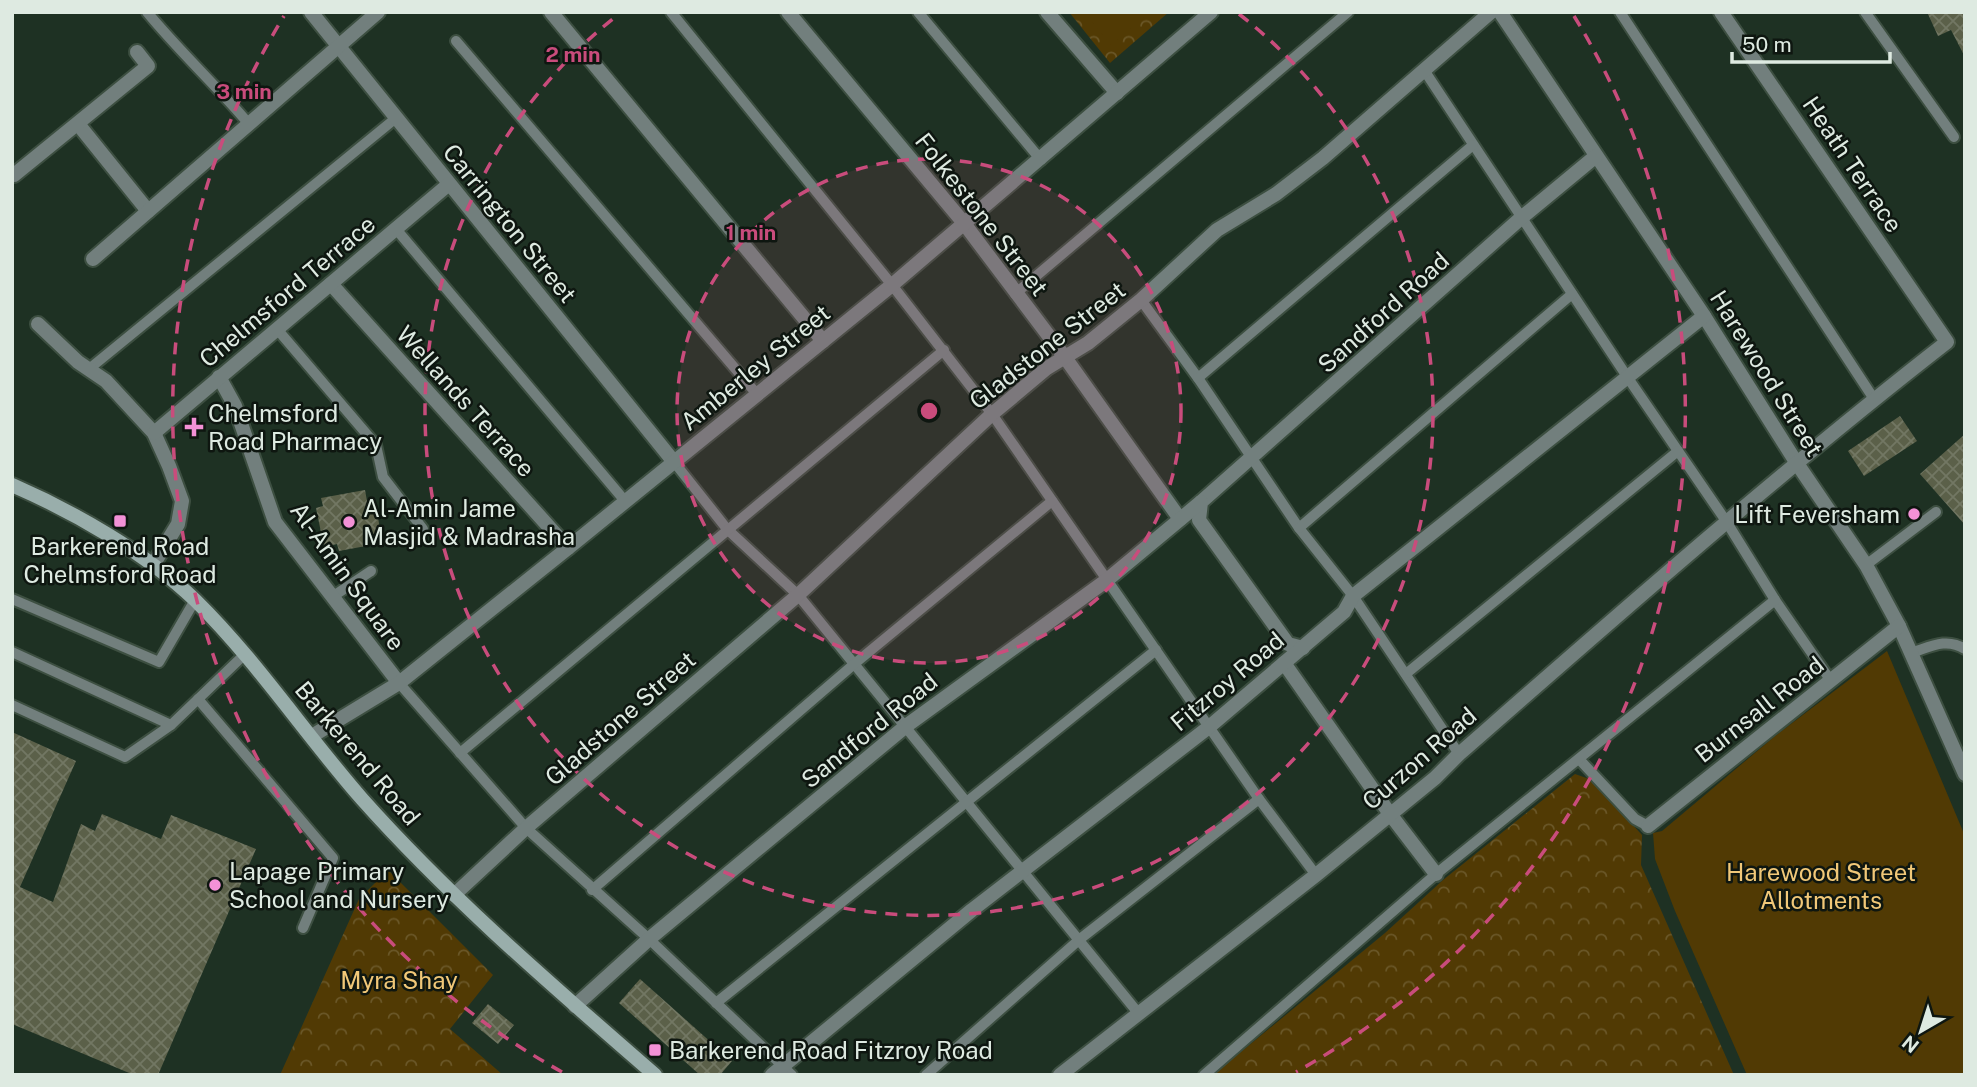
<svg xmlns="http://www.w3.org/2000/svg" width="1977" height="1087" viewBox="0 0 1977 1087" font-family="'Public Sans',sans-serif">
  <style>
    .park { fill: url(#park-crowns) }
    .garden { fill: #513a04 }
    .building { fill: url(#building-cross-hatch) }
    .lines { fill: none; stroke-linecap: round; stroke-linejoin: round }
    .lane-casing { stroke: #3d4f41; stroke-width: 14 }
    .street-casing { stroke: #3d4f41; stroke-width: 18 }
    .secondary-casing { stroke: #3d4f41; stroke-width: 18 }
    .lane { stroke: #727f7d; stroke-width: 10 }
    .street { stroke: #727f7d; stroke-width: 14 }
    .secondary { stroke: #99aeab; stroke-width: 14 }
    .ring { fill: none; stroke: #c94c7c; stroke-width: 3.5; stroke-dasharray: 12 9 }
    .poi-dot { fill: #f391d6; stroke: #0e1610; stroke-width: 2.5 }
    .labels { text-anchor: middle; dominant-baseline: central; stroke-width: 5; stroke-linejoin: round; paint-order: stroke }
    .street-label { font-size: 24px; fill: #deeae1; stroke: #0e1610 }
    .poi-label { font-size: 24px; fill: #deeae1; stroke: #0e1610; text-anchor: start }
    .park-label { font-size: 24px; fill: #f1c878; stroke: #0e1610 }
    .centre { fill: #c94c7c; stroke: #0e1610; stroke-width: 3.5 }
    .ring-label { font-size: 21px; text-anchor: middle; font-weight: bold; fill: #c94c7c; stroke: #0e1610; stroke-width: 5; stroke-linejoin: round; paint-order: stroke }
  </style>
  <defs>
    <pattern id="park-crowns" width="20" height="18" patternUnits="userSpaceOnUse" patternTransform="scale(1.75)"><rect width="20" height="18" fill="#513a04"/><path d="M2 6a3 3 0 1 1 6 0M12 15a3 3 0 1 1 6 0" fill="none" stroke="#6a5728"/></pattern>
    <pattern id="building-cross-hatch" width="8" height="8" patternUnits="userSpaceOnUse" patternTransform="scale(1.75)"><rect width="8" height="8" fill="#5b6049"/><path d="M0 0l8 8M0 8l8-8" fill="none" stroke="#727763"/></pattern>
  </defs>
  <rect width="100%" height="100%" fill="#1e3123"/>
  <g class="park">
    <polygon points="1069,12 1169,12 1110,63"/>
    <polygon points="1575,774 1592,780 1642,835 1641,865 1734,1075 1213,1075 1385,933 1443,880"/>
    <polygon points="388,870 493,975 450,1029 503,1075 280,1075 359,899"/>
  </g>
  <g class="garden">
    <polygon points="1084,12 1150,12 1111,45"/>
    <polygon points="1887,651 1965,836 1965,1075 1747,1075 1675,911 1655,859 1653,833 1662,831 1775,736"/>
  </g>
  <g class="building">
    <polygon points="1927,12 1965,12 1965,57 1951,30 1938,36"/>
    <polygon points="1900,416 1917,441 1864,476 1848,451"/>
    <polygon points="1965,434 1965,525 1920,474"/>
    <polygon points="365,490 367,501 375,500 381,535 364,538 366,546 339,551 337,544 324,547 316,508 323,506 321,498"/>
    <polygon points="12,732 76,761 20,887 53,902 81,824 95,831 102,814 161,839 171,815 256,849 158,1075 134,1075 12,1024"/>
    <polygon points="640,979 732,1061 720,1075 700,1075 619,1003"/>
    <polygon points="488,1004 514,1025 498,1044 472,1023"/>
  </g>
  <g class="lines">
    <g class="lane-casing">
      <g id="lane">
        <path d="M147,12c32,39 69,73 102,112"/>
        <polyline points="671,12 892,285 992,414 1259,799 1316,875"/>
        <polyline points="918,12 1041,160"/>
        <polyline points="1620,12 1874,399"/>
        <polyline points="1865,12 1954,137"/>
        <polyline points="456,41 756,393"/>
        <polyline points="1424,70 1628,378 1726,521 1775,600 1831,681"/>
        <polyline points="396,229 625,501"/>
        <polyline points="1015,294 1348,12"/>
        <polyline points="1141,300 1198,378 1299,528 1353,596 1459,754"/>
        <polyline points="277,329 376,445 383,477 423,529"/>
        <polyline points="89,369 396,118"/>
        <polyline points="1198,378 1473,145"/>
        <polyline points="674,462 727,529 798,595 1139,1014"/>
        <polyline points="1299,528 1572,294"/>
        <polyline points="1866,565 1936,512"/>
        <polyline points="332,597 371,571"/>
        <polyline points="12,599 159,662 195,600"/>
        <polyline points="12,652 171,725"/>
        <path d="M1911,653c19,-6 35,-16 54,-4"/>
        <polyline points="1407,673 1678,451"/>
        <polyline points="399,683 526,828 649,939 792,1075"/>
        <polyline points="198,699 333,858 303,928"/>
        <polyline points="12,705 125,757 171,725 245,654"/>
        <polyline points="460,753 944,350"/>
        <polyline points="1579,759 1635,819 1648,826"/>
        <polyline points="592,890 853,665 1052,501"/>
        <polyline points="716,1003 1156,650"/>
        <polyline points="926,1075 1080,939 1259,799"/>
        <polyline points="1204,1075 1436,874 1775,600"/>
      </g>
    </g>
    <g class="street-casing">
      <g id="street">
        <polyline points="311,12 674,462"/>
        <polyline points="551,12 823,341"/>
        <polyline points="788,12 963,222 1064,356 1180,519"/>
        <polyline points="1047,12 1117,93"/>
        <polyline points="1500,12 1704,316 1796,462 1866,565 1899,626 1965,774"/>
        <polyline points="78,124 148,211"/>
        <polyline points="14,175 148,66 137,52"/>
        <polyline points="93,259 378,12"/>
        <polyline points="331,284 568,548"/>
        <polyline points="38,324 78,362 106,381 154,433 169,466 182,501 178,524 153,565"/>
        <polyline points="219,377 235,406 275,522 399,683"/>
        <polyline points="154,433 449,184"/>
        <polyline points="1303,648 1288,644 1199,520 1201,502 1521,218 1596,156"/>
        <polyline points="1284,663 1390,814 1436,874"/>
        <polyline points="312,736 399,683 568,548 892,285 1211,12"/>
        <polyline points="1648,826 1899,626"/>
        <polyline points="454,895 526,828 798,595 992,414 1047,368 1088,343 1141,300 1217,230 1276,194 1323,158 1491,12"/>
        <polyline points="575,1006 649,939 906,726 1107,580 1201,502"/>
        <polyline points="772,1075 972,910 1209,727 1344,612 1353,596 1704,316"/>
        <path d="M1060,1075l256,-200 119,-97 24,-24c160,-140 320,-281 488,-412l-226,-330"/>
      </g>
    </g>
    <g class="secondary-casing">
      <path id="secondary" d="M12,485c62,27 134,68 183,115 62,61 110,134 167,199 89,100 192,188 293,276"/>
    </g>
    <use href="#lane" class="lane"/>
    <use href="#street" class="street"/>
    <use href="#secondary" class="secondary"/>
  </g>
  <circle cx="929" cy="411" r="252" fill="#c94c7c" fill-opacity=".12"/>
  <g class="ring">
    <circle cx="929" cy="411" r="252"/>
    <path d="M1239 14A504 504 0 1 1 619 14"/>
    <path d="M562 1072A756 756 0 0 1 284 16M1574 16A756 756 0 0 1 1296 1072"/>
  </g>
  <g class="poi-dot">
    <path d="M190.5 416.5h7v7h7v7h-7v7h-7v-7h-7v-7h7z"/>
    <circle cx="1914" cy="514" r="7"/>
    <rect x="113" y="514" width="14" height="14" rx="3.5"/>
    <circle cx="349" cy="522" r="7"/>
    <circle cx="215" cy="885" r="7"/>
    <rect x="648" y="1043" width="14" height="14" rx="3.5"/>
  </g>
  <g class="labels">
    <g class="street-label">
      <text transform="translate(1853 164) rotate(56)">Heath Terrace</text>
      <text transform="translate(982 214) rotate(52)">Folkestone Street</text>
      <text transform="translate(510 223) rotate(51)">Carrington Street</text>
      <text transform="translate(287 291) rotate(-40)">Chelmsford Terrace</text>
      <text transform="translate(1383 312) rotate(-42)">Sandford Road</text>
      <text transform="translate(1047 345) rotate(-38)">Gladstone Street</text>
      <text transform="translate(755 367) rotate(-39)">Amberley Street</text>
      <text transform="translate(1767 373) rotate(58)">Harewood Street</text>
      <text transform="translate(466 401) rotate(48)">Wellands Terrace</text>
      <text transform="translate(348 576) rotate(54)">Al-Amin Square</text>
      <text transform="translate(1227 681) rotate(-40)">Fitzroy Road</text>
      <text transform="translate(1759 709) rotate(-38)">Burnsall Road</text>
      <text transform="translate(620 718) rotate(-41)">Gladstone Street</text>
      <text transform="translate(869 730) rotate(-39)">Sandford Road</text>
      <text transform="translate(358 753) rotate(50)">Barkerend Road</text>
      <text transform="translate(1419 758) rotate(-41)">Curzon Road</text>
    </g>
    <g class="poi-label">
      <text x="208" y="413">Chelmsford<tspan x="208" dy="28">Road Pharmacy</tspan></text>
      <text x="363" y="508">Al-Amin Jame<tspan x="363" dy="28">Masjid &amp; Madrasha</tspan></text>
      <text x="1900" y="514" text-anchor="end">Lift Feversham</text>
      <text x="120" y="546" text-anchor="middle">Barkerend Road<tspan x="120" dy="28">Chelmsford Road</tspan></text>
      <text x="229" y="871">Lapage Primary<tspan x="229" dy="28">School and Nursery</tspan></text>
      <text x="669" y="1050">Barkerend Road Fitzroy Road</text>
    </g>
    <g class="park-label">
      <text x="1821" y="872">Harewood Street<tspan x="1821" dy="28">Allotments</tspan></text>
      <text x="399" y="980">Myra Shay</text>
    </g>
  </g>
  <circle cx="929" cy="411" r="10" class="centre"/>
  <g class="ring-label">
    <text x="573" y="62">2 min</text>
    <text x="244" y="99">3 min</text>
    <text x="751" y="240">1 min</text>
  </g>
  <rect width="1977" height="1087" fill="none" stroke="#deeae1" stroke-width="28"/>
  <g transform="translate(1921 1031) rotate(219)" stroke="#0e1610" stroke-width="5" paint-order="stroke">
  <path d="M0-5L12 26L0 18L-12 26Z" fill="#deeae1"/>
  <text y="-10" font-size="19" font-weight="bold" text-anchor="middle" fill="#deeae1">N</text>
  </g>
  <path d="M1732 52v10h158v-10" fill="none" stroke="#deeae1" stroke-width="3.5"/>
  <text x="1742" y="52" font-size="21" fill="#deeae1" stroke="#0e1610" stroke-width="5" paint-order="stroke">50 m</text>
</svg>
